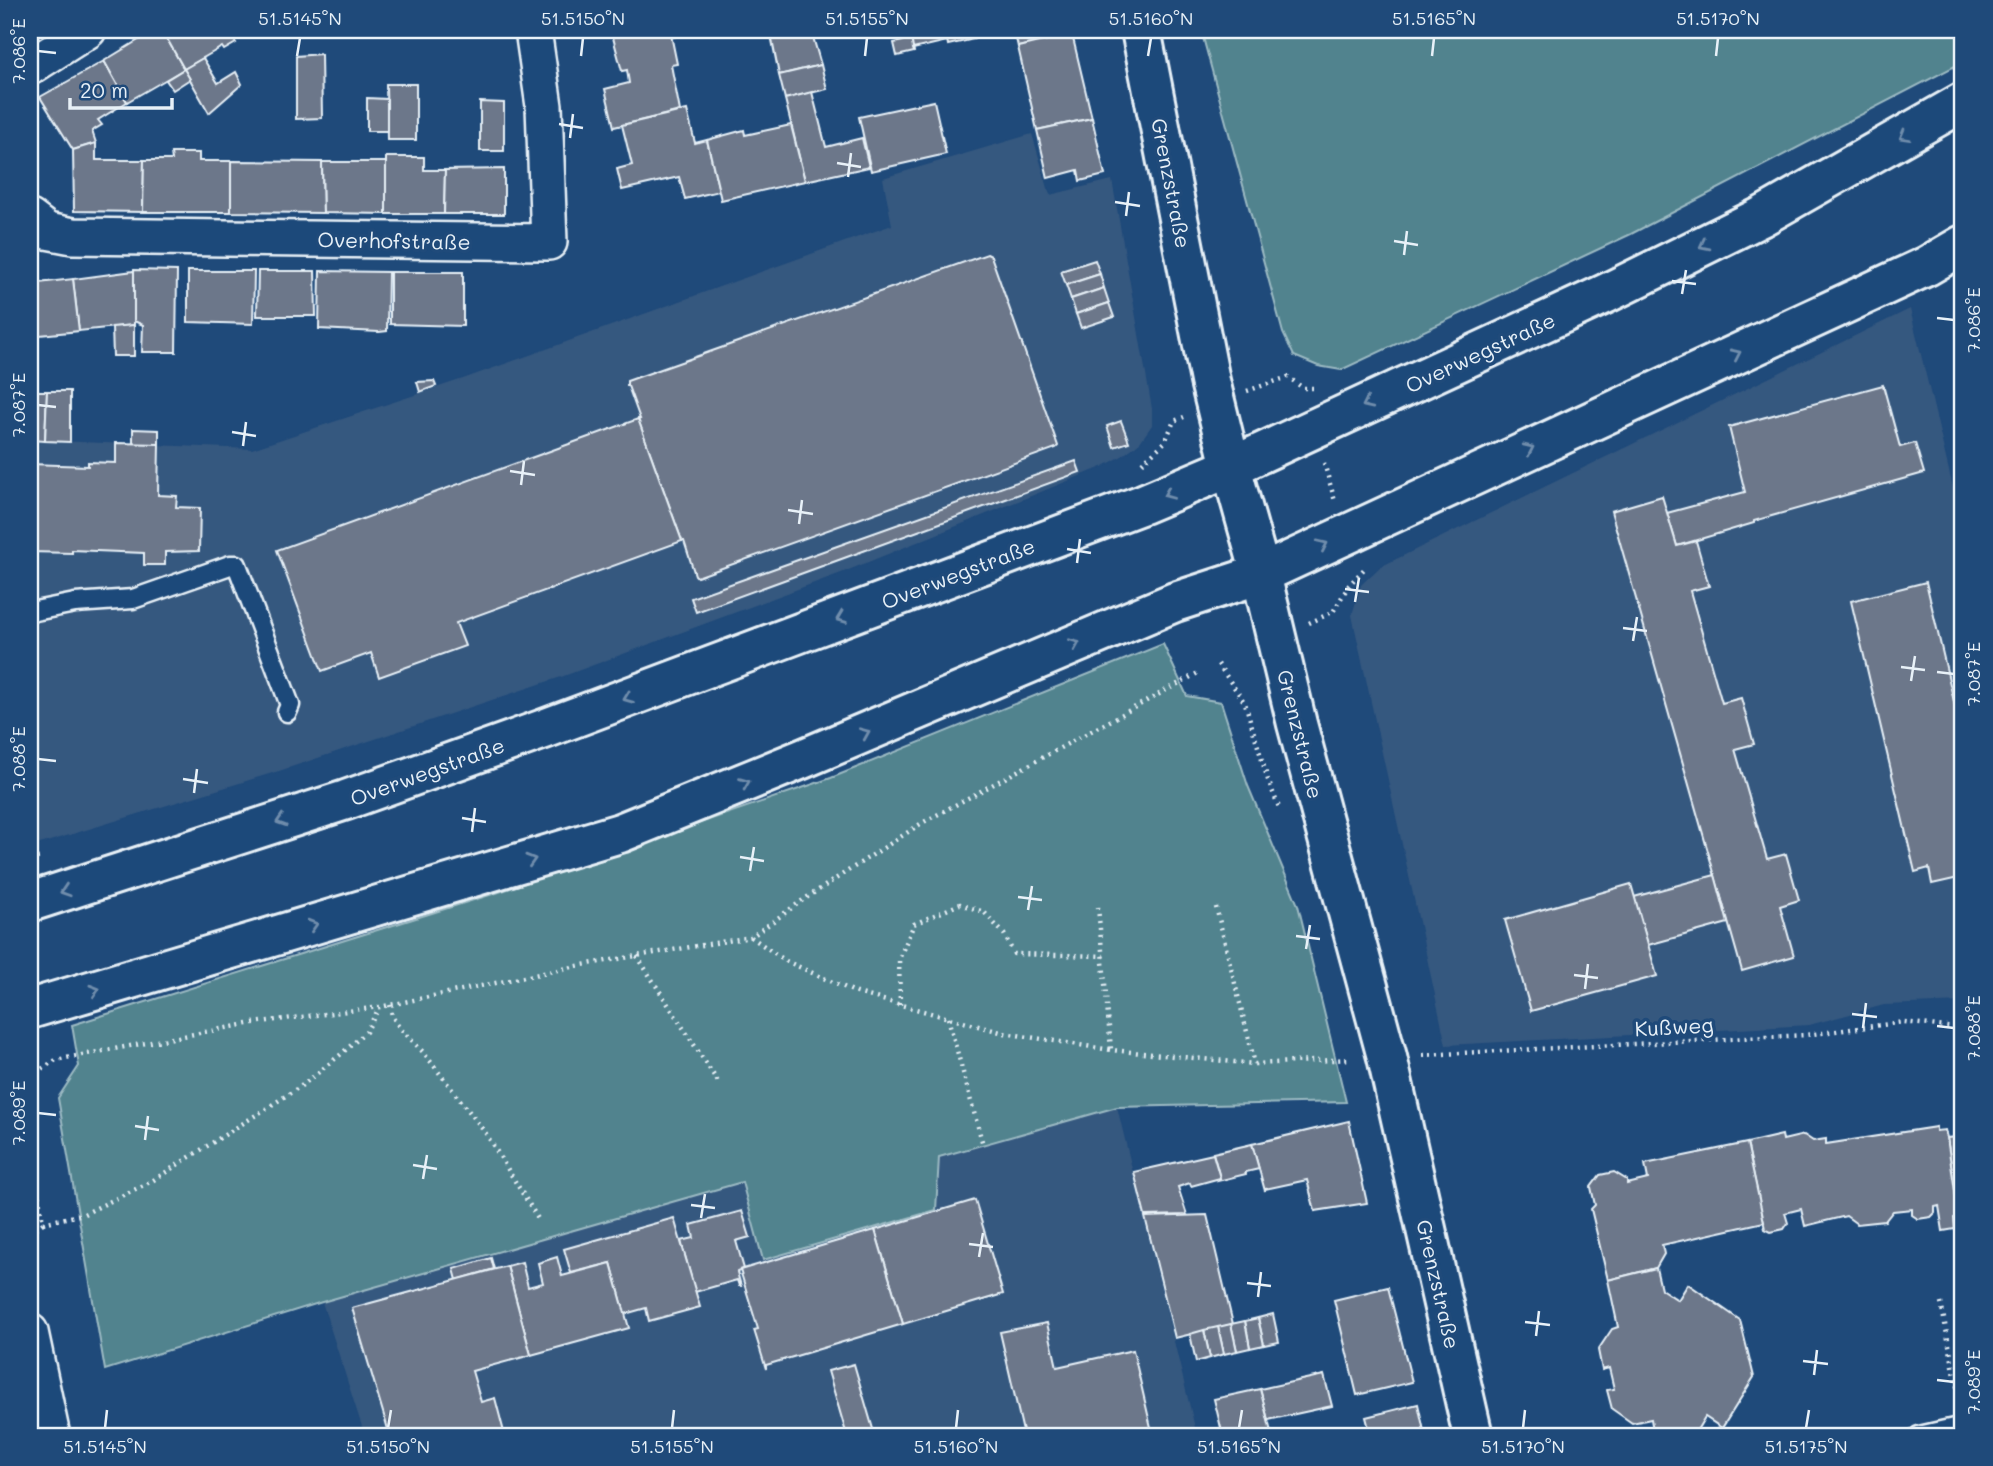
<svg xmlns="http://www.w3.org/2000/svg" width="1993" height="1466" viewBox="0 0 1993 1466" font-family="Mali,sans-serif">
  <style>
    .built { fill: #36587f }
    .green { fill: #51838e; stroke: #9cbac3; stroke-width: 2 }
    .building { fill: #6c778a; stroke: #e8f1f8; stroke-width: 2 }
    .lines { fill: none; stroke-linecap: round; stroke-linejoin: round }
    .service-casing { stroke: #e8f1f8; stroke-width: 23 }
    .minor-casing { stroke: #e8f1f8; stroke-width: 40 }
    .tertiary-casing { stroke: #e8f1f8; stroke-width: 44 }
    .primary-casing { stroke: #e8f1f8; stroke-width: 44 }
    .path { stroke: #e8f1f8; stroke-width: 4.5; stroke-dasharray: 2 5; stroke-linecap: butt }
    .service { stroke: #1f4a7a; stroke-width: 18 }
    .minor { stroke: #1f4a7a; stroke-width: 35 }
    .tertiary { stroke: #1f4a7a; stroke-width: 38 }
    .primary { stroke: #1f4a7a; stroke-width: 38 }
    .oneway { stroke: #6f8dac }
    .ticks { fill: none; stroke: #e8f1f8; stroke-width: 2.5 }
    .labels { text-anchor: middle; dominant-baseline: central; stroke-width: 7; stroke-linejoin: round; paint-order: stroke }
    .street-label { font-size: 21px; fill: #e8f1f8; stroke: #1f4a7a }
    .neatline { fill: none; stroke: #e8f1f8; stroke-width: 2.5 }
    .ticks-label { font-size: 18px; text-anchor: middle; fill: #e8f1f8 }
  </style>
  <rect width="100%" height="100%" fill="#1f4a7a"/>
  <filter id="ink" filterUnits="userSpaceOnUse"><feTurbulence type="fractalNoise" baseFrequency=".0143" numOctaves="2"/><feDisplacementMap in="SourceGraphic" scale="14" xChannelSelector="R" yChannelSelector="G"/><feConvolveMatrix kernelMatrix="1 2 1 2 8 2 1 2 1" color-interpolation-filters="sRGB"/></filter>
  <g filter="url(#ink)">
    <g class="built">
      <polygon points="1032,134 1050,195 1112,180 1152,409 1152,425 1140,442 1122,456 1102,467 841,573 561,677 282,770 30,847 30,440 252,449 463,379 892,225 883,178"/>
      <polygon points="1910,309 1963,529 1963,1002 1884,1005 1809,1025 1446,1045 1352,615 1361,585 1380,567"/>
      <polygon points="1117,1107 1197,1436 365,1436 322,1302 742,1182 763,1260 938,1158"/>
    </g>
    <g class="green">
      <polygon points="1201,30 1963,30 1963,62 1631,234 1341,370 1318,366 1294,356 1283,333"/>
      <polygon points="1163,644 1187,696 1221,702 1248,786 1298,905 1346,1102 1117,1107 939,1157 936,1210 763,1260 742,1182 322,1302 105,1370 58,1098 79,1066 72,1025 496,893 831,778"/>
    </g>
    <g class="building">
      <polygon points="155,30 162,30 184,69 127,102 104,61"/>
      <polygon points="162,30 251,30 234,40 236,43 224,50 222,47 184,69"/>
      <polygon points="611,30 670,30 677,64 671,65 680,111 614,127 605,89 629,83 627,70 622,71"/>
      <polygon points="670,30 704,30 672,37"/>
      <polygon points="770,30 811,30 821,65 779,75"/>
      <polygon points="901,30 910,30 914,52 897,56 894,43 903,41"/>
      <polygon points="910,30 945,30 947,41 913,49"/>
      <polygon points="945,30 972,30 974,39 948,45"/>
      <polygon points="1014,30 1071,30 1072,34 1018,47"/>
      <polygon points="1072,34 1092,118 1037,130 1018,47"/>
      <polygon points="321,54 322,118 296,119 296,56"/>
      <polygon points="203,58 218,83 236,72 242,84 209,113 184,69"/>
      <polygon points="104,61 127,102 98,120 102,125 92,131 96,143 73,150 40,97"/>
      <polygon points="821,65 827,89 785,99 779,75"/>
      <polygon points="184,69 190,79 173,90 166,80"/>
      <polygon points="386,84 416,84 416,140 387,140"/>
      <polygon points="812,92 826,147 862,138 869,167 805,181 785,99"/>
      <polygon points="367,98 387,99 387,131 367,131"/>
      <polygon points="934,101 946,154 871,171 859,117"/>
      <polygon points="480,102 504,103 504,151 480,151"/>
      <polygon points="687,110 695,143 707,140 719,191 685,199 679,177 622,190 617,169 632,165 622,125"/>
      <polygon points="1092,118 1105,175 1080,181 1078,170 1048,178 1037,130"/>
      <polygon points="791,125 805,181 721,200 707,140 744,130 745,135"/>
      <polygon points="96,143 96,160 144,160 143,212 74,211 73,150"/>
      <polygon points="171,153 199,153 199,161 231,161 231,212 143,212 144,160 172,160"/>
      <polygon points="386,157 424,157 424,170 445,170 444,214 386,214"/>
      <polygon points="231,161 322,162 323,213 231,212"/>
      <polygon points="322,162 386,162 386,214 323,213"/>
      <polygon points="504,169 504,214 444,214 445,170"/>
      <polygon points="987,254 991,256 1058,446 1056,448 697,577 695,575 684,541 682,541 638,419 640,419 628,386 627,386 627,381"/>
      <polygon points="1095,260 1100,274 1066,285 1061,271"/>
      <polygon points="134,270 177,271 176,352 142,352 143,325 134,321"/>
      <polygon points="134,271 134,325 79,331 73,279"/>
      <polygon points="188,271 254,271 253,324 188,322"/>
      <polygon points="258,271 315,271 316,316 257,316"/>
      <polygon points="320,271 388,272 387,331 379,332 319,329"/>
      <polygon points="390,272 463,272 463,326 390,324"/>
      <polygon points="1100,274 1104,288 1071,299 1066,285"/>
      <polygon points="73,279 79,331 30,336 30,284"/>
      <polygon points="1104,288 1109,303 1076,314 1071,299"/>
      <polygon points="1109,303 1114,317 1081,328 1076,314"/>
      <polygon points="134,325 134,356 113,356 112,327"/>
      <polygon points="434,381 436,386 420,392 417,382"/>
      <polygon points="1883,385 1900,447 1915,443 1924,473 1754,521 1754,523 1677,546 1667,513 1745,492 1729,427"/>
      <polygon points="30,391 47,391 45,441 30,440"/>
      <polygon points="47,391 70,391 70,442 45,441"/>
      <polygon points="638,419 682,541 456,623 465,646 379,677 371,653 322,671 277,550"/>
      <polygon points="1121,421 1129,442 1114,447 1107,426"/>
      <polygon points="133,429 159,430 159,444 133,444"/>
      <polygon points="116,443 159,444 158,495 177,496 176,507 200,508 199,551 165,552 165,565 144,565 144,553 72,550 72,553 30,552 30,464 88,466 88,462 116,463"/>
      <polygon points="1076,461 1080,472 696,612 691,598"/>
      <polygon points="1662,496 1677,546 1696,541 1709,586 1690,591 1722,703 1741,698 1754,744 1735,749 1767,859 1786,854 1799,900 1780,906 1794,956 1742,971 1611,511"/>
      <polygon points="1926,582 1963,740 1963,877 1932,884 1929,868 1915,872 1851,601"/>
      <polygon points="1715,875 1728,923 1648,945 1634,897"/>
      <polygon points="1631,884 1657,976 1531,1011 1505,920"/>
      <polygon points="1960,1103 1963,1103 1963,1218 1959,1217 1947,1138 1956,1137 1961,1132 1957,1109"/>
      <polygon points="1349,1121 1367,1203 1315,1211 1307,1180 1265,1189 1265,1191 1252,1144"/>
      <polygon points="1936,1127 1936,1131 1945,1130 1947,1138 1959,1217 1954,1218 1955,1229 1943,1231 1939,1206 1935,1207 1935,1213 1931,1217 1918,1219 1912,1215 1912,1209 1893,1211 1885,1221 1857,1224 1846,1216 1805,1226 1801,1209 1785,1213 1788,1223 1784,1229 1771,1232 1765,1229 1747,1143 1782,1135 1783,1140 1804,1135 1813,1141 1826,1139 1826,1144"/>
      <polygon points="1747,1143 1764,1222 1662,1245 1664,1254 1656,1268 1608,1280 1591,1209 1595,1205 1591,1187 1600,1175 1614,1172 1627,1180 1627,1184 1648,1179 1645,1164"/>
      <polygon points="1252,1144 1259,1169 1246,1172 1246,1174 1218,1181 1220,1178 1213,1153"/>
      <polygon points="1213,1154 1220,1178 1191,1186 1190,1183 1178,1187 1187,1215 1145,1216 1134,1172"/>
      <polygon points="975,1200 1003,1294 903,1324 875,1230"/>
      <polygon points="742,1211 750,1237 736,1241 744,1269 737,1272 741,1286 739,1286 737,1280 695,1292 681,1241 694,1238 691,1225"/>
      <polygon points="1207,1215 1233,1324 1175,1338 1145,1217"/>
      <polygon points="674,1218 700,1307 649,1321 646,1308 625,1314 611,1263 571,1273 564,1249"/>
      <polygon points="875,1230 903,1324 766,1365 766,1369 754,1330 758,1329 740,1270"/>
      <polygon points="557,1257 562,1276 611,1263 629,1328 531,1355 507,1266 522,1262 528,1287 543,1283 538,1263"/>
      <polygon points="491,1258 494,1269 457,1280 454,1269"/>
      <polygon points="507,1266 531,1355 472,1371 481,1402 495,1398 505,1436 390,1436 352,1308"/>
      <polygon points="1656,1268 1661,1289 1678,1300 1688,1284 1740,1320 1754,1377 1722,1428 1705,1417 1694,1435 1654,1436 1651,1419 1632,1423 1612,1409 1607,1390 1614,1389 1609,1368 1602,1370 1598,1350 1612,1329 1618,1327 1608,1280"/>
      <polygon points="1388,1287 1412,1382 1357,1395 1334,1300"/>
      <polygon points="1273,1314 1279,1342 1264,1345 1258,1318"/>
      <polygon points="1258,1318 1264,1345 1250,1348 1245,1321"/>
      <polygon points="1245,1321 1250,1348 1237,1351 1231,1324"/>
      <polygon points="1047,1323 1057,1367 1133,1350 1153,1436 1024,1436 1000,1332"/>
      <polygon points="1231,1324 1237,1351 1224,1354 1218,1327"/>
      <polygon points="1218,1327 1224,1354 1210,1358 1204,1330"/>
      <polygon points="1204,1330 1210,1358 1196,1362 1190,1334"/>
      <polygon points="854,1364 875,1436 847,1436 828,1371"/>
      <polygon points="1324,1375 1332,1406 1268,1420 1260,1389"/>
      <polygon points="1260,1389 1272,1436 1223,1436 1214,1399"/>
      <polygon points="1418,1404 1424,1431 1400,1436 1371,1436 1366,1417"/>
      <polygon points="1424,1431 1425,1436 1400,1436"/>
    </g>
    <g class="lines">
      <g class="service-casing">
        <g id="service">
          <polyline points="30,612 75,603 133,599 230,565 237,565 290,705 287,712"/>
          <polyline points="1919,1436 1963,1426"/>
        </g>
      </g>
      <g class="minor-casing">
        <g id="minor">
          <polyline points="30,67 88,30"/>
          <polyline points="30,218 47,231 73,236 549,242 544,106 533,30"/>
          <polyline points="30,1332 52,1436"/>
        </g>
      </g>
      <g class="tertiary-casing">
        <polyline id="tertiary" points="1141,30 1210,381 1231,467 1261,574 1297,724 1387,1057 1473,1436"/>
      </g>
      <g class="primary-casing">
        <g id="primary">
          <polyline points="30,902 346,800 544,729 1143,504 1231,467 1607,293 1761,217 1963,102"/>
          <polyline points="30,1009 620,833 802,759 1175,602 1261,574 1927,266 1963,245"/>
        </g>
      </g>
      <g class="path">
        <polyline points="1247,391 1288,377 1303,388 1313,388"/>
        <polyline points="1142,463 1165,442 1174,421 1184,417"/>
        <polyline points="1324,463 1335,501"/>
        <polyline points="1309,623 1333,612 1349,585 1366,567"/>
        <polyline points="1218,664 1245,703 1268,780 1280,810"/>
        <polyline points="30,859 43,857"/>
        <polyline points="1098,907 1111,1049"/>
        <polyline points="1216,907 1255,1064"/>
        <polyline points="751,937 786,961 857,993 1004,1033 1111,1050 1255,1064 1352,1059"/>
        <polyline points="637,956 718,1082"/>
        <polyline points="390,1005 392,1016 399,1027 424,1053 485,1132 540,1222"/>
        <polyline points="900,1005 899,959 914,924 960,904 984,912 1004,934 1014,954 1104,956"/>
        <polyline points="948,1018 983,1145"/>
        <polyline points="1423,1055 1806,1035 1904,1022 1963,1029"/>
        <polyline points="30,1076 56,1060 71,1057 253,1023 380,1007 582,965 751,937 803,900 922,823 1198,673"/>
        <polyline points="30,1140 43,1223 30,1233"/>
        <polyline points="43,1223 84,1214 152,1181 264,1110 304,1084 340,1055 366,1032 379,1008"/>
        <polyline points="1941,1303 1960,1402"/>
      </g>
      <use href="#service" class="service"/>
      <use href="#minor" class="minor"/>
      <use href="#tertiary" class="tertiary"/>
      <use href="#primary" class="primary"/>
    </g>
    <defs><path id="oneway-chevron" d="M-2-3.5L2.5 0L-2 3.5" fill="none" stroke-width="1.6" stroke-linecap="round" stroke-linejoin="round" transform="scale(1.75)"/></defs>
    <g class="oneway">
      <use href="#oneway-chevron" transform="translate(1904 136) rotate(150)"/>
      <use href="#oneway-chevron" transform="translate(1704 245) rotate(153)"/>
      <use href="#oneway-chevron" transform="translate(1736 354) rotate(-25)"/>
      <use href="#oneway-chevron" transform="translate(1367 404) rotate(155)"/>
      <use href="#oneway-chevron" transform="translate(1529 449) rotate(-25)"/>
      <use href="#oneway-chevron" transform="translate(1168 494) rotate(157)"/>
      <use href="#oneway-chevron" transform="translate(1323 545) rotate(-25)"/>
      <use href="#oneway-chevron" transform="translate(841 618) rotate(159)"/>
      <use href="#oneway-chevron" transform="translate(1075 644) rotate(-23)"/>
      <use href="#oneway-chevron" transform="translate(628 698) rotate(159)"/>
      <use href="#oneway-chevron" transform="translate(865 733) rotate(-23)"/>
      <use href="#oneway-chevron" transform="translate(745 783) rotate(-22)"/>
      <use href="#oneway-chevron" transform="translate(281 821) rotate(162)"/>
      <use href="#oneway-chevron" transform="translate(531 860) rotate(-17)"/>
      <use href="#oneway-chevron" transform="translate(65 891) rotate(162)"/>
      <use href="#oneway-chevron" transform="translate(313 925) rotate(-17)"/>
      <use href="#oneway-chevron" transform="translate(95 990) rotate(-17)"/>
    </g>
  </g>
  <path class="ticks" d="M38,51l18,2M297,56l3,-18M581,56l2,-18M865,56l2,-18M1148,56l3,-18M1432,56l2,-18M1716,56l2,-18M559,124l24,4M570,138l3,-24M837,163l24,4M848,177l3,-24M1115,202l25,4M1126,216l3,-24M1394,241l24,4M1404,255l3,-24M1672,281l24,3M1682,294l4,-24M1937,318l17,2M38,405l18,2M232,432l24,4M243,446l3,-24M510,471l25,4M521,485l3,-24M788,510l25,4M799,524l3,-24M1067,549l24,4M1077,563l3,-24M1345,589l24,3M1355,602l4,-24M1623,628l24,3M1633,641l4,-24M1901,667l24,3M1937,672l17,2M1911,681l4,-25M38,759l18,2M183,779l25,4M194,793l3,-24M462,818l24,4M472,832l3,-24M740,857l24,4M750,871l4,-24M1018,897l24,3M1028,910l4,-24M1296,936l24,3M1306,949l4,-24M1574,975l24,3M1585,989l3,-25M1852,1014l25,3M1937,1026l17,2M1863,1028l3,-25M38,1113l18,2M135,1126l24,4M145,1140l3,-24M413,1165l24,4M423,1179l4,-24M691,1205l24,3M701,1218l4,-24M969,1244l24,3M979,1257l4,-24M1247,1283l24,3M1258,1297l3,-25M1525,1322l25,3M1536,1336l3,-25M1803,1361l25,3M1814,1375l3,-25M1937,1380l17,2M105,1428l2,-18M388,1428l3,-18M672,1428l2,-18M956,1428l2,-18M1239,1428l3,-18M1523,1428l2,-18M1806,1428l3,-18"/>
  <g class="labels">
    <g class="street-label">
      <text transform="translate(1172 183) rotate(79)">Grenzstraße</text>
      <text transform="translate(394 240) rotate(1)">Overhofstraße</text>
      <text transform="translate(1480 352) rotate(-25)">Overwegstraße</text>
      <text transform="translate(958 573) rotate(-21)">Overwegstraße</text>
      <text transform="translate(1301 734) rotate(76)">Grenzstraße</text>
      <text transform="translate(427 771) rotate(-20)">Overwegstraße</text>
      <text transform="translate(1674 1026) rotate(-3)">Kußweg</text>
      <text transform="translate(1439 1284) rotate(77)">Grenzstraße</text>
    </g>
  </g>
  <rect width="1993" height="1466" fill="none" stroke="#1f4a7a" stroke-width="77"/>
  <path d="M70 98v10h102v-10" fill="none" stroke="#e8f1f8" stroke-width="3.5"/>
  <text x="80" y="98" font-size="21" fill="#e8f1f8" stroke="#1f4a7a" stroke-width="5" paint-order="stroke">20 m</text>
  <rect x="38" y="38" width="1916" height="1390" class="neatline"/>
  <g class="ticks-label">
    <text x="300" y="25">51.5145°N</text>
    <text x="583" y="25">51.5150°N</text>
    <text x="867" y="25">51.5155°N</text>
    <text x="1151" y="25">51.5160°N</text>
    <text x="1434" y="25">51.5165°N</text>
    <text x="1718" y="25">51.5170°N</text>
    <text transform="translate(19 51) rotate(-90)" y="6">7.086°E</text>
    <text transform="translate(1974 320) rotate(-90)" y="6">7.086°E</text>
    <text transform="translate(19 405) rotate(-90)" y="6">7.087°E</text>
    <text transform="translate(1974 674) rotate(-90)" y="6">7.087°E</text>
    <text transform="translate(19 759) rotate(-90)" y="6">7.088°E</text>
    <text transform="translate(1974 1028) rotate(-90)" y="6">7.088°E</text>
    <text transform="translate(19 1113) rotate(-90)" y="6">7.089°E</text>
    <text transform="translate(1974 1382) rotate(-90)" y="6">7.089°E</text>
    <text x="105" y="1453">51.5145°N</text>
    <text x="388" y="1453">51.5150°N</text>
    <text x="672" y="1453">51.5155°N</text>
    <text x="956" y="1453">51.5160°N</text>
    <text x="1239" y="1453">51.5165°N</text>
    <text x="1523" y="1453">51.5170°N</text>
    <text x="1806" y="1453">51.5175°N</text>
  </g>
</svg>
